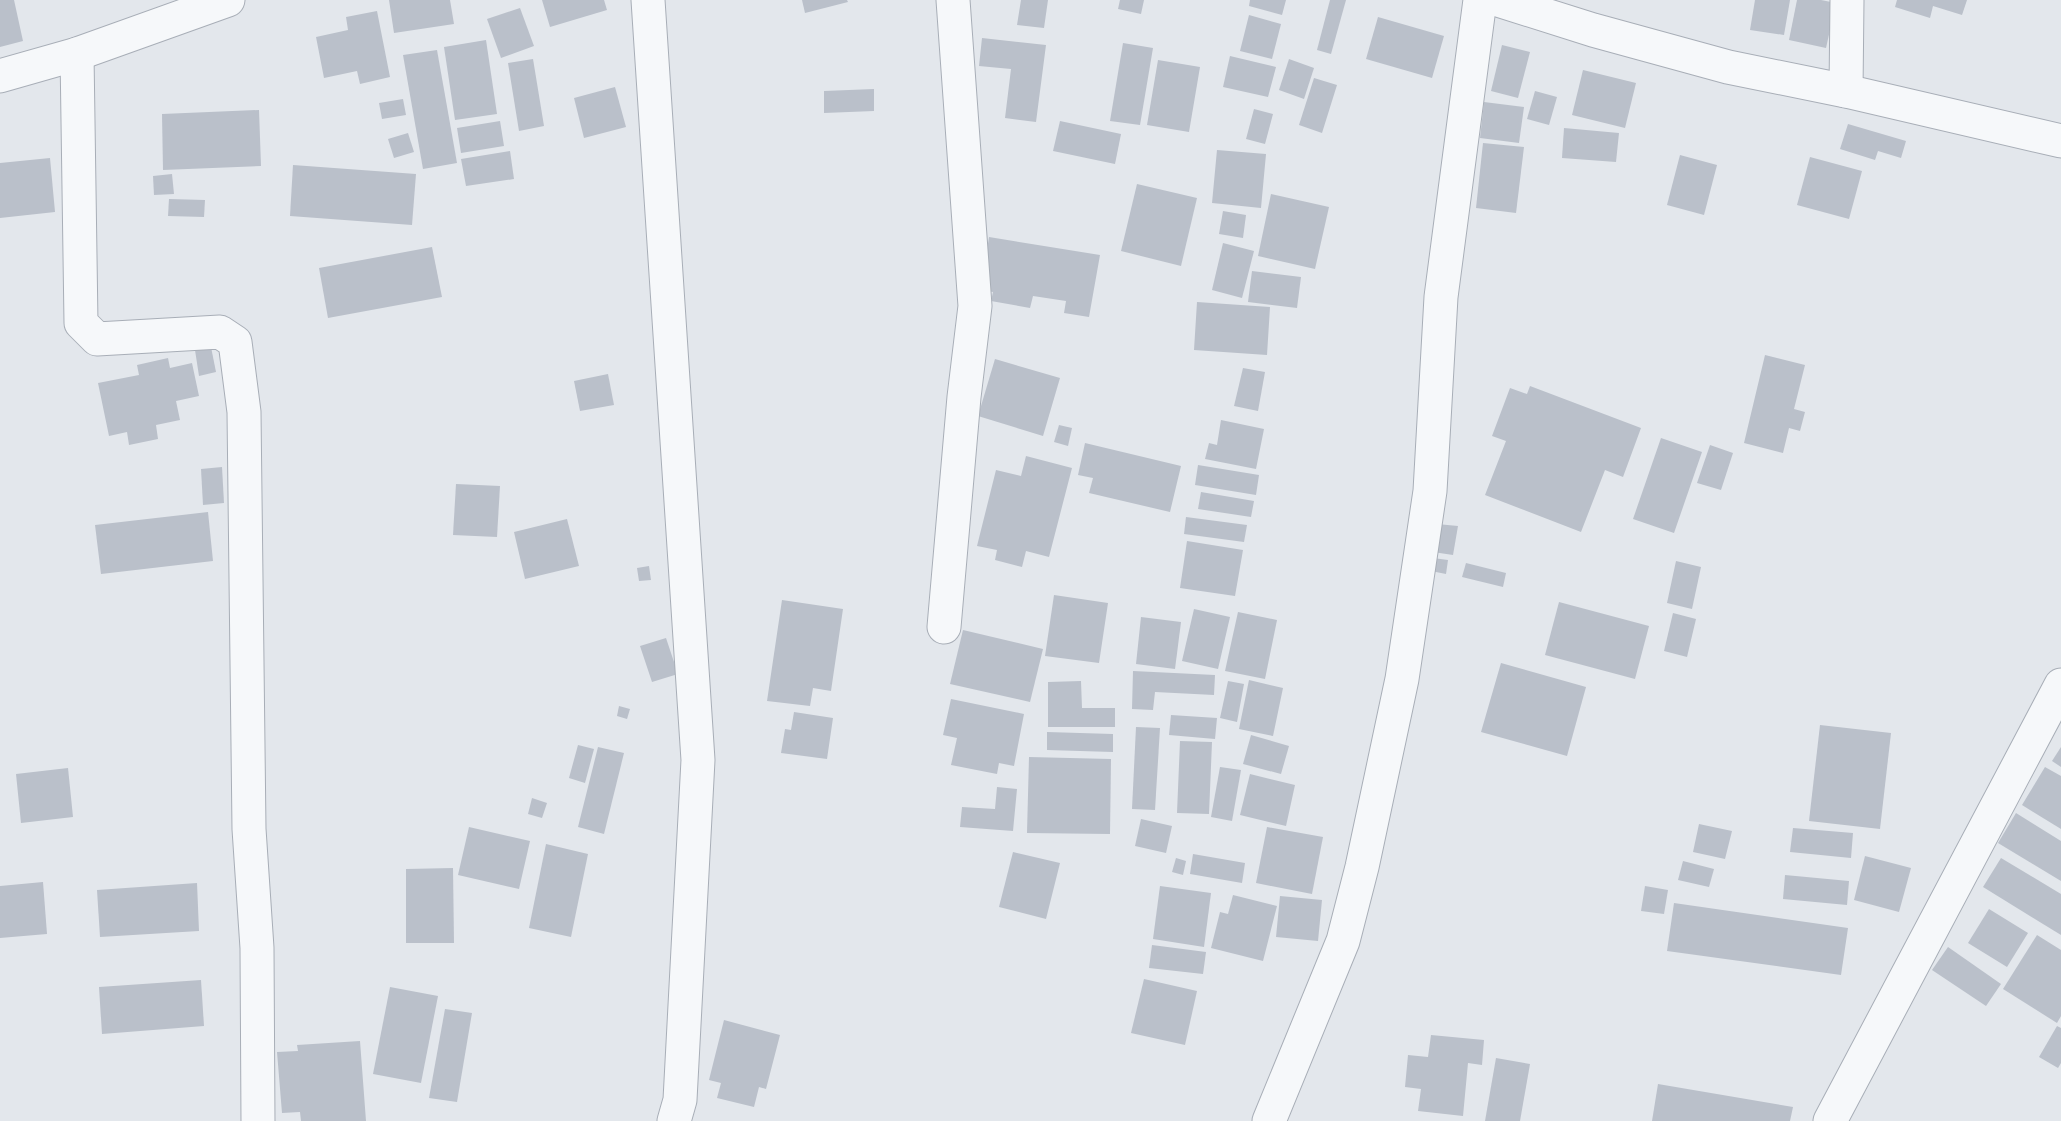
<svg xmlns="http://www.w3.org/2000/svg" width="2061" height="1121" viewBox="0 0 2061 1121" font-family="'PT Sans Narrow',sans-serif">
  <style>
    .building { fill: #bac0ca }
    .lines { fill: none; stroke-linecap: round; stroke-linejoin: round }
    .minor-casing { stroke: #a8aeb7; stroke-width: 35 }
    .minor { stroke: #f6f8fa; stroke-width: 33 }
  </style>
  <rect width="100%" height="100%" fill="#e3e7ec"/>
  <g class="building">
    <polygon points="0,0 14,0 23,41 0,47"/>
    <polygon points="389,0 450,0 454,24 394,33"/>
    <polygon points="542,0 604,0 607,10 550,27"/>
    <polygon points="802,0 847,0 848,2 805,13"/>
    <polygon points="1021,0 1048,0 1044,28 1017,25"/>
    <polygon points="1120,0 1144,0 1141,14 1118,9"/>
    <polygon points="1250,0 1286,0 1282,15 1249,6"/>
    <polygon points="1330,0 1346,0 1331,54 1317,50"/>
    <polygon points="1755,0 1790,0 1784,35 1750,30"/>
    <polygon points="1797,0 1821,0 1836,3 1826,48 1789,40"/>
    <polygon points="1897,0 1967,0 1962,15 1933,6 1930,18 1895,7"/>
    <polygon points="520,8 534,46 501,58 487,19"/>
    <polygon points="377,11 390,77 360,84 357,71 324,78 316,37 348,30 346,17"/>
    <polygon points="1249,15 1281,24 1272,59 1240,51"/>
    <polygon points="1378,17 1444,36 1432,78 1366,59"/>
    <polygon points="982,38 1046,45 1036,122 1005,118 1011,69 979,66"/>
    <polygon points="486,40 497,114 455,120 444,47"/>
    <polygon points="1123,43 1153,48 1140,125 1110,121"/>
    <polygon points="1502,45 1530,52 1518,98 1491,91"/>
    <polygon points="437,50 457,163 423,169 403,55"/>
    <polygon points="1230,56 1276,67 1268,97 1223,87"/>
    <polygon points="533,59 544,126 519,131 508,63"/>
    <polygon points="1289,59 1314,68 1304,99 1279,90"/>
    <polygon points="1158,60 1200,67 1189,132 1147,125"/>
    <polygon points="1583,70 1636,83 1625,128 1572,115"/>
    <polygon points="1314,78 1337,85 1322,133 1299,125"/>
    <polygon points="615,87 626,127 584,138 574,98"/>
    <polygon points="874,89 874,111 824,113 824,91"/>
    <polygon points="1535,91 1557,97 1549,125 1527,119"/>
    <polygon points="403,99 406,115 382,119 379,103"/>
    <polygon points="1484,102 1524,107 1519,143 1480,138"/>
    <polygon points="1254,109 1273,114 1265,144 1246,139"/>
    <polygon points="259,110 261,166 163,170 162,114"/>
    <polygon points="500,121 504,146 461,153 457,128"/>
    <polygon points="1060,121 1121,134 1115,164 1053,151"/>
    <polygon points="1848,124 1906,141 1901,158 1878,151 1875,160 1840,149"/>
    <polygon points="1564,128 1619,133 1616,162 1562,158"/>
    <polygon points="408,133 414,152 394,158 388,139"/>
    <polygon points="1483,143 1524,147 1516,213 1476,208"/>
    <polygon points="1217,150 1266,154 1261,208 1212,203"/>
    <polygon points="510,151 514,179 466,186 461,159"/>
    <polygon points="1680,155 1717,165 1704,215 1667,205"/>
    <polygon points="1810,157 1862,171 1849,219 1797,205"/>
    <polygon points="50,158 55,212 0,218 0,163"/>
    <polygon points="293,165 416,174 412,225 290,216"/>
    <polygon points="172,174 174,194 154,195 153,176"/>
    <polygon points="1137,184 1197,198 1181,266 1121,251"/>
    <polygon points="1271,194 1329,207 1315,269 1258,256"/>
    <polygon points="169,199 205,200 204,217 168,216"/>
    <polygon points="1223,211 1246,215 1243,238 1219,234"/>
    <polygon points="989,237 1100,255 1089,317 1064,313 1066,301 1033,296 1030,308 991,301 993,292 981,290"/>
    <polygon points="1223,243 1254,251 1242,298 1212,290"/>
    <polygon points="432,247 442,297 328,318 319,268"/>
    <polygon points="1252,271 1301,277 1297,308 1248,302"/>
    <polygon points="1197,302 1270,307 1267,355 1194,350"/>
    <polygon points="211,347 216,372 199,376 195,350"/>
    <polygon points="1765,355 1805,365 1794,409 1805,412 1800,431 1789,428 1783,453 1744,443"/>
    <polygon points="168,358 170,368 192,363 199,396 176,401 180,420 156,425 158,439 129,445 127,432 109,436 98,383 139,375 137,365"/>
    <polygon points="995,359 1060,378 1043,436 978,416"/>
    <polygon points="1243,368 1265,372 1258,411 1234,406"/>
    <polygon points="608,374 614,405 580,411 574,381"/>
    <polygon points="1530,386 1641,428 1623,477 1605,470 1581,532 1485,495 1506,441 1492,436 1510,388 1527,394"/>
    <polygon points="1221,420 1264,429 1256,469 1205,459 1209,443 1217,445"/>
    <polygon points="1059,425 1072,428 1068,446 1054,442"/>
    <polygon points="1661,438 1702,452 1674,533 1633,519"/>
    <polygon points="1085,443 1181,466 1170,512 1089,493 1093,478 1078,475"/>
    <polygon points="1710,445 1733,453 1721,490 1697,483"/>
    <polygon points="1026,456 1072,468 1049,557 1026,551 1022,567 995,560 997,550 977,546 996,470 1021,476"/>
    <polygon points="1198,465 1259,475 1256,495 1195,485"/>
    <polygon points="222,467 224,503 203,505 201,469"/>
    <polygon points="456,484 500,486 497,537 453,535"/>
    <polygon points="1201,492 1254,501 1251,517 1198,509"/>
    <polygon points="208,512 213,561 101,574 95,525"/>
    <polygon points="1186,517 1247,525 1244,542 1184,534"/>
    <polygon points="567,519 579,566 525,579 514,532"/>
    <polygon points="1437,524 1458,526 1453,555 1433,552"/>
    <polygon points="1187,541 1243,550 1235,596 1180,588"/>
    <polygon points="1433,558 1448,560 1446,574 1431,571"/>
    <polygon points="1676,561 1701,567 1692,609 1667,603"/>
    <polygon points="1466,563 1506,573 1503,587 1462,577"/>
    <polygon points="649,566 651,580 639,581 637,568"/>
    <polygon points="1054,595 1108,603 1099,663 1045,656"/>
    <polygon points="782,600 843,609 831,691 813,688 810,706 767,701"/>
    <polygon points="1559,602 1649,626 1635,679 1545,655"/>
    <polygon points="1194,609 1230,617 1218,669 1182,661"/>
    <polygon points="1238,612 1277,620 1265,679 1225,671"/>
    <polygon points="1673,613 1696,619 1687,657 1664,651"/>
    <polygon points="1141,617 1181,622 1175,669 1136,664"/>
    <polygon points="963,630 1043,649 1030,702 950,684"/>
    <polygon points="666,638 678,674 652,682 640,646"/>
    <polygon points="1501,663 1586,687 1567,756 1481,732"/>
    <polygon points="1133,671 1215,675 1214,695 1155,692 1153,710 1132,709"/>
    <polygon points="1249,680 1283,688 1273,736 1239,729"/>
    <polygon points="1081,681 1082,708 1115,708 1115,727 1048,727 1048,682"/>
    <polygon points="1228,681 1244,684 1237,722 1220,718"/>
    <polygon points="951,699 1024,714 1014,766 999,763 997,774 951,765 957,738 943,735"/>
    <polygon points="619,706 630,709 627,719 617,716"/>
    <polygon points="794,712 833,718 827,759 781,753 785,729 791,730"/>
    <polygon points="1171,715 1217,718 1215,739 1169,735"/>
    <polygon points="1820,725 1891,733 1880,829 1809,821"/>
    <polygon points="1136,727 1160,728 1155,810 1132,809"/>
    <polygon points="1047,732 1113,734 1113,752 1047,750"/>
    <polygon points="1251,735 1289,746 1281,774 1243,764"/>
    <polygon points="1180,741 1212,742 1209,814 1177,813"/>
    <polygon points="578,745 594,749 585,783 569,778"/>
    <polygon points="598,747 624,753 604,834 578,827"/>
    <polygon points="2061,747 2061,767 2052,761"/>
    <polygon points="1029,757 1111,759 1110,834 1027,833"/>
    <polygon points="1220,767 1241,770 1232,821 1211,817"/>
    <polygon points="2045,767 2061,776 2061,829 2022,805"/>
    <polygon points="68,768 73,817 21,823 16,774"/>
    <polygon points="1250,774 1295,785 1286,826 1240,815"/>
    <polygon points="997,787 1017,789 1013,831 960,827 962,807 995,809"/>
    <polygon points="532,798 547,803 542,818 528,814"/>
    <polygon points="2016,813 2061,841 2061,881 1998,843"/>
    <polygon points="1141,819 1172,826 1166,853 1135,846"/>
    <polygon points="1699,824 1732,831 1725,859 1693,852"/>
    <polygon points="469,827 530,841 519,889 458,875"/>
    <polygon points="1267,827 1323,837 1312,894 1256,883"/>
    <polygon points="1793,828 1853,833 1851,858 1790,852"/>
    <polygon points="546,844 588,854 571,937 529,928"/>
    <polygon points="1013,852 1060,863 1046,919 999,907"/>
    <polygon points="1193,854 1245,863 1242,883 1190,874"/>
    <polygon points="1865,856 1911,868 1899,912 1854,900"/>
    <polygon points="1176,858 1186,861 1183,875 1172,872"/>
    <polygon points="2001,858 2061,894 2061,935 1983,887"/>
    <polygon points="1683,861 1714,869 1709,887 1678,880"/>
    <polygon points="453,868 454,943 406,943 406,869"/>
    <polygon points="1785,875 1849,881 1847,905 1783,899"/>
    <polygon points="43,882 47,934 0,938 0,886"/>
    <polygon points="197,883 199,931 100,937 97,890"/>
    <polygon points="1160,886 1211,893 1204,947 1153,939"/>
    <polygon points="1645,886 1668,890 1664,914 1641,911"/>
    <polygon points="1233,895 1277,906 1263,961 1211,948 1220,912 1228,914"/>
    <polygon points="1280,896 1322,900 1318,941 1276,937"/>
    <polygon points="1674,903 1848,928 1841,975 1667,951"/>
    <polygon points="1989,909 2028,933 2007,967 1968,943"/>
    <polygon points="2037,935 2061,950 2061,1016 2057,1023 2003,989"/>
    <polygon points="1152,945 1206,952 1203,974 1149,968"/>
    <polygon points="1948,947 2001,984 1986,1006 1932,970"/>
    <polygon points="1144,979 1197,991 1185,1045 1131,1033"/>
    <polygon points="201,980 204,1026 102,1034 99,987"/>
    <polygon points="390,987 438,996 421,1083 373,1074"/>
    <polygon points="445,1009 472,1013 457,1102 429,1098"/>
    <polygon points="724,1020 780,1035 766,1089 759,1087 754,1107 717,1098 721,1083 709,1080"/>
    <polygon points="2057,1026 2061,1028 2061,1063 2058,1068 2039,1057"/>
    <polygon points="1431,1035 1484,1040 1482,1065 1468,1063 1463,1116 1418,1111 1421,1089 1405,1087 1408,1055 1428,1057"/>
    <polygon points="360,1041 366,1121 301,1121 300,1112 282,1113 277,1052 298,1051 297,1045"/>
    <polygon points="1496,1058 1530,1064 1520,1121 1485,1121"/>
    <polygon points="1658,1084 1793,1107 1790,1121 1652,1121"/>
  </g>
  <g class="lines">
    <g class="minor-casing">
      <g id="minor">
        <polyline points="648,0 698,760 680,1100 674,1121"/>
        <polyline points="1498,0 1593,30 1728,67 1846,91 2061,141"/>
        <polyline points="77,54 81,323 97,339 220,332 235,342 244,412 249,829 257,948 258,1121"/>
        <polyline points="0,76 77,54 228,0"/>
        <polyline points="1846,91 1847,0"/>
        <polyline points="944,627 964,397 975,306 953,0"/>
        <polyline points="1269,1121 1343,941 1362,867 1402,679 1430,491 1441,297 1480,0"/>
        <polyline points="1830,1121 2061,685"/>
      </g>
    </g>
    <use href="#minor" class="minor"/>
  </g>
</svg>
